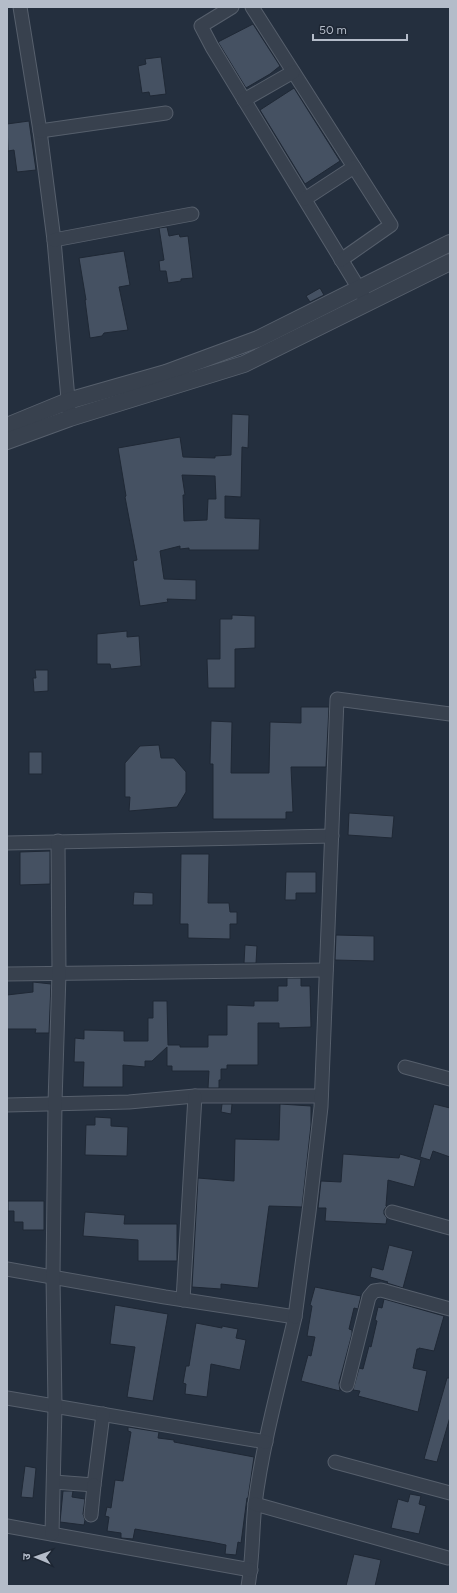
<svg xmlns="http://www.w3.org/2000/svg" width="457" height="1593" viewBox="0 0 457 1593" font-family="Figtree,'Noto Sans Devanagari',sans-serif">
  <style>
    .building { fill: #455162; stroke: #1f2835; fill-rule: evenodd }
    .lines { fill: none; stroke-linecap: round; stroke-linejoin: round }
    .minor-casing { stroke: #565f6c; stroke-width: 15 }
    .tertiary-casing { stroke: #565f6c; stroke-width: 18 }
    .minor { stroke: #38414e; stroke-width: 13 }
    .tertiary { stroke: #38414e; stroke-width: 16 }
  </style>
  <rect width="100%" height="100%" fill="#242f3e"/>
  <g class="building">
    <polygon points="253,24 280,66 270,74 246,88 218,42"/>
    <polygon points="161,57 166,94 150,96 149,92 142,93 138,66 146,64 145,59"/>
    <polygon points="294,88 340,161 305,184 260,110"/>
    <polygon points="29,121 36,170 17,172 14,150 8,151 7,124"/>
    <polygon points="167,227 169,236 179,234 180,237 188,236 193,278 181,279 181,281 168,283 166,271 160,271 159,261 164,260 159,228"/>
    <polygon points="124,251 130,285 119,287 128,330 104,333 102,336 90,338 85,300 86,300 79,258"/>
    <polygon points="320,288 324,295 310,302 306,296"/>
    <path d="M232,414l17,1 -1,33 -6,-1 -1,50 -16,-1v22l35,1 -1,31h-70v-2l-9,1v-3l-20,5 4,28 32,1v20l-29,-1 1,3 -28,4 -7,-45 4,-1 -12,-63 1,-1 -8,-48 62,-11 3,20 32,1v-2l16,-1zM182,475l33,1 1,23h-8l-1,21 -23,1 -1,-26h2z"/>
    <polygon points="232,615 255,616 255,648 235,649 235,688 208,688 207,659 220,659 220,619 232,619"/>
    <polygon points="127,631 127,637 139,636 141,666 111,669 110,664 97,664 97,634"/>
    <polygon points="35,670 48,670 48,691 34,692 33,678 36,678"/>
    <polygon points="301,707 329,707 326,767 291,767 293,812 286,812 286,819 213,819 213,764 210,764 211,721 232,722 231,773 269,773 270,722 301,723"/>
    <polygon points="159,745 161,758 174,758 186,772 186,792 177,807 129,811 130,797 125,797 125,763 140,746"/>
    <rect x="29" y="752" width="13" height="22"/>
    <polygon points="349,813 394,816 392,838 348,835"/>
    <polygon points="50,851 50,884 20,885 20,852"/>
    <polygon points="181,854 209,854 208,903 229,903 230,912 237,912 237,924 230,924 230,939 188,938 188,924 180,924"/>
    <polygon points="286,872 316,872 316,893 296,893 296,900 285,900"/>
    <polygon points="134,892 153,893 153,905 133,905"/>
    <polygon points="336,935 374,936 374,961 335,960"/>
    <polygon points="245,945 257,946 256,963 244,963"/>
    <polygon points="287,978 301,978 301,986 310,986 311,1027 279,1028 279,1023 258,1023 258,1065 227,1065 227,1069 221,1069 221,1080 219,1080 219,1088 208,1088 209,1071 172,1071 172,1066 167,1066 167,1047 152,1061 145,1061 145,1067 123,1065 123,1087 83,1087 84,1062 74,1062 75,1038 84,1039 84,1030 124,1031 124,1041 148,1041 148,1018 153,1018 153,1001 167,1001 168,1045 180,1045 180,1047 208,1047 208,1035 227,1035 227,1005 254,1006 254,1001 278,1001 278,986 287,986"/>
    <polygon points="33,982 51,984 49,1033 35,1033 36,1029 7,1029 7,995 33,992"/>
    <polygon points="222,1104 232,1104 231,1114 221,1112"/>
    <polygon points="280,1104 311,1106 311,1125 302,1207 269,1206 258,1288 221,1284 221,1289 192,1287 198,1178 234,1181 235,1139 279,1140"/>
    <polygon points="434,1104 450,1108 450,1157 433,1151 430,1160 420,1157"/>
    <polygon points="95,1117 111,1118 111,1126 128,1127 127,1156 85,1155 86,1125 95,1125"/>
    <polygon points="343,1154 399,1158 400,1154 421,1160 414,1187 388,1180 386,1206 387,1206 384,1210 384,1214 387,1218 386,1224 325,1221 326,1208 318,1208 321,1181 341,1182"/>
    <polygon points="8,1201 44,1201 44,1230 23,1230 23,1222 14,1222 14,1211 8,1211"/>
    <polygon points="85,1212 125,1215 124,1224 177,1224 177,1261 138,1261 138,1240 83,1236"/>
    <polygon points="389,1245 413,1251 403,1288 387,1283 388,1282 370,1277 372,1267 383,1270"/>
    <polygon points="315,1287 361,1296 358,1309 354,1308 349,1329 352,1330 352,1334 339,1383 340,1391 301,1381 308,1355 311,1356 315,1337 307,1336 312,1306 310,1305"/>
    <polygon points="384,1299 444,1316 434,1351 419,1348 419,1349 417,1349 413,1368 427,1371 418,1412 358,1396 360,1391 353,1390 359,1368 363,1369 369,1346 371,1347 377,1321 375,1320 378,1307 382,1308"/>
    <polygon points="115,1305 168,1314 153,1401 127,1397 135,1347 110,1344"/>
    <polygon points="196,1323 222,1328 222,1326 238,1329 236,1338 246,1340 240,1370 211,1364 207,1397 185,1394 186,1384 183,1383 186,1366 189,1366"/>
    <polygon points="447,1378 450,1378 450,1417 437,1462 424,1459"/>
    <polygon points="128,1427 159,1432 158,1438 174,1440 174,1442 254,1457 248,1498 247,1498 241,1543 238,1542 236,1555 225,1554 226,1545 211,1542 135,1529 133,1539 121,1538 121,1533 107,1531 109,1517 105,1516 107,1507 111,1508 115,1480 123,1481 131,1432 128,1431"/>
    <polygon points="25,1466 36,1468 33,1498 21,1497"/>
    <polygon points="63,1491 73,1491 72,1497 85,1499 83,1514 85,1520 84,1525 60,1522"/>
    <polygon points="410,1494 421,1496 419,1504 426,1506 419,1534 391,1528 398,1499 408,1502"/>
    <polygon points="354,1554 381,1560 375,1586 346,1586"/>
  </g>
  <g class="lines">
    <g class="minor-casing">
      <g id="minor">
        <polyline points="20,7 40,131 54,240 69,410"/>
        <polyline points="232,7 201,26 212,47 364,297"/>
        <polyline points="252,7 391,225 341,260"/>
        <polyline points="244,100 293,72"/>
        <polyline points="40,131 166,113"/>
        <polyline points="305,199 354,167"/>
        <polyline points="54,240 192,214"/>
        <polyline points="7,843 332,836"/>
        <polyline points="7,974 326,970"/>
        <polyline points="405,1067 450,1079"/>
        <polyline points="7,1105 129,1102 195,1096 321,1096"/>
        <polyline points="392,1212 450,1228"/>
        <path d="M7,1269l158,28 130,20c-14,61 -32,124 -40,187 -3,27 -2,55 -7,82"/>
        <polyline points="183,1300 195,1096"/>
        <polyline points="295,1317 309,1212 321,1107 337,699 450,714"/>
        <polyline points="347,1385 369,1297 374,1291 381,1290 450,1309"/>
        <polyline points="7,1398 266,1442"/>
        <polyline points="335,1462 450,1493"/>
        <polyline points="54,1482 94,1485 103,1414"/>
        <polyline points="255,1504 448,1558"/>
        <polyline points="91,1515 94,1485"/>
        <polyline points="7,1526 251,1570"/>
        <polyline points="52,1534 55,1406 53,1277 55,1103 59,973 58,841"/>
      </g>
    </g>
    <g class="tertiary-casing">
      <g id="tertiary">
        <polyline points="7,426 68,401 166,373 258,339 450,243"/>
        <polyline points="7,441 70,418 244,364 450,262"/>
      </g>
    </g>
    <use href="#minor" class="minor"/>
    <use href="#tertiary" class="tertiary"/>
  </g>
  <rect width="457" height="1593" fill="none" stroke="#b4bcc9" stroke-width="16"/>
  <g transform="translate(36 1557) rotate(272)" stroke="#1d2633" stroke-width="3" paint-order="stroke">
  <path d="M0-3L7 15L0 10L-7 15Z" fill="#b4bcc9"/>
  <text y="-6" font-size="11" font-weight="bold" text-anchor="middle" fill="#b4bcc9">उ</text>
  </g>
  <path d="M313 34v6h94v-6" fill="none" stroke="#b4bcc9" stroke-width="2"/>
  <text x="319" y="34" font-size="12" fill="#b4bcc9" stroke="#1d2633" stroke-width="3" paint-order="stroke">50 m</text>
</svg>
